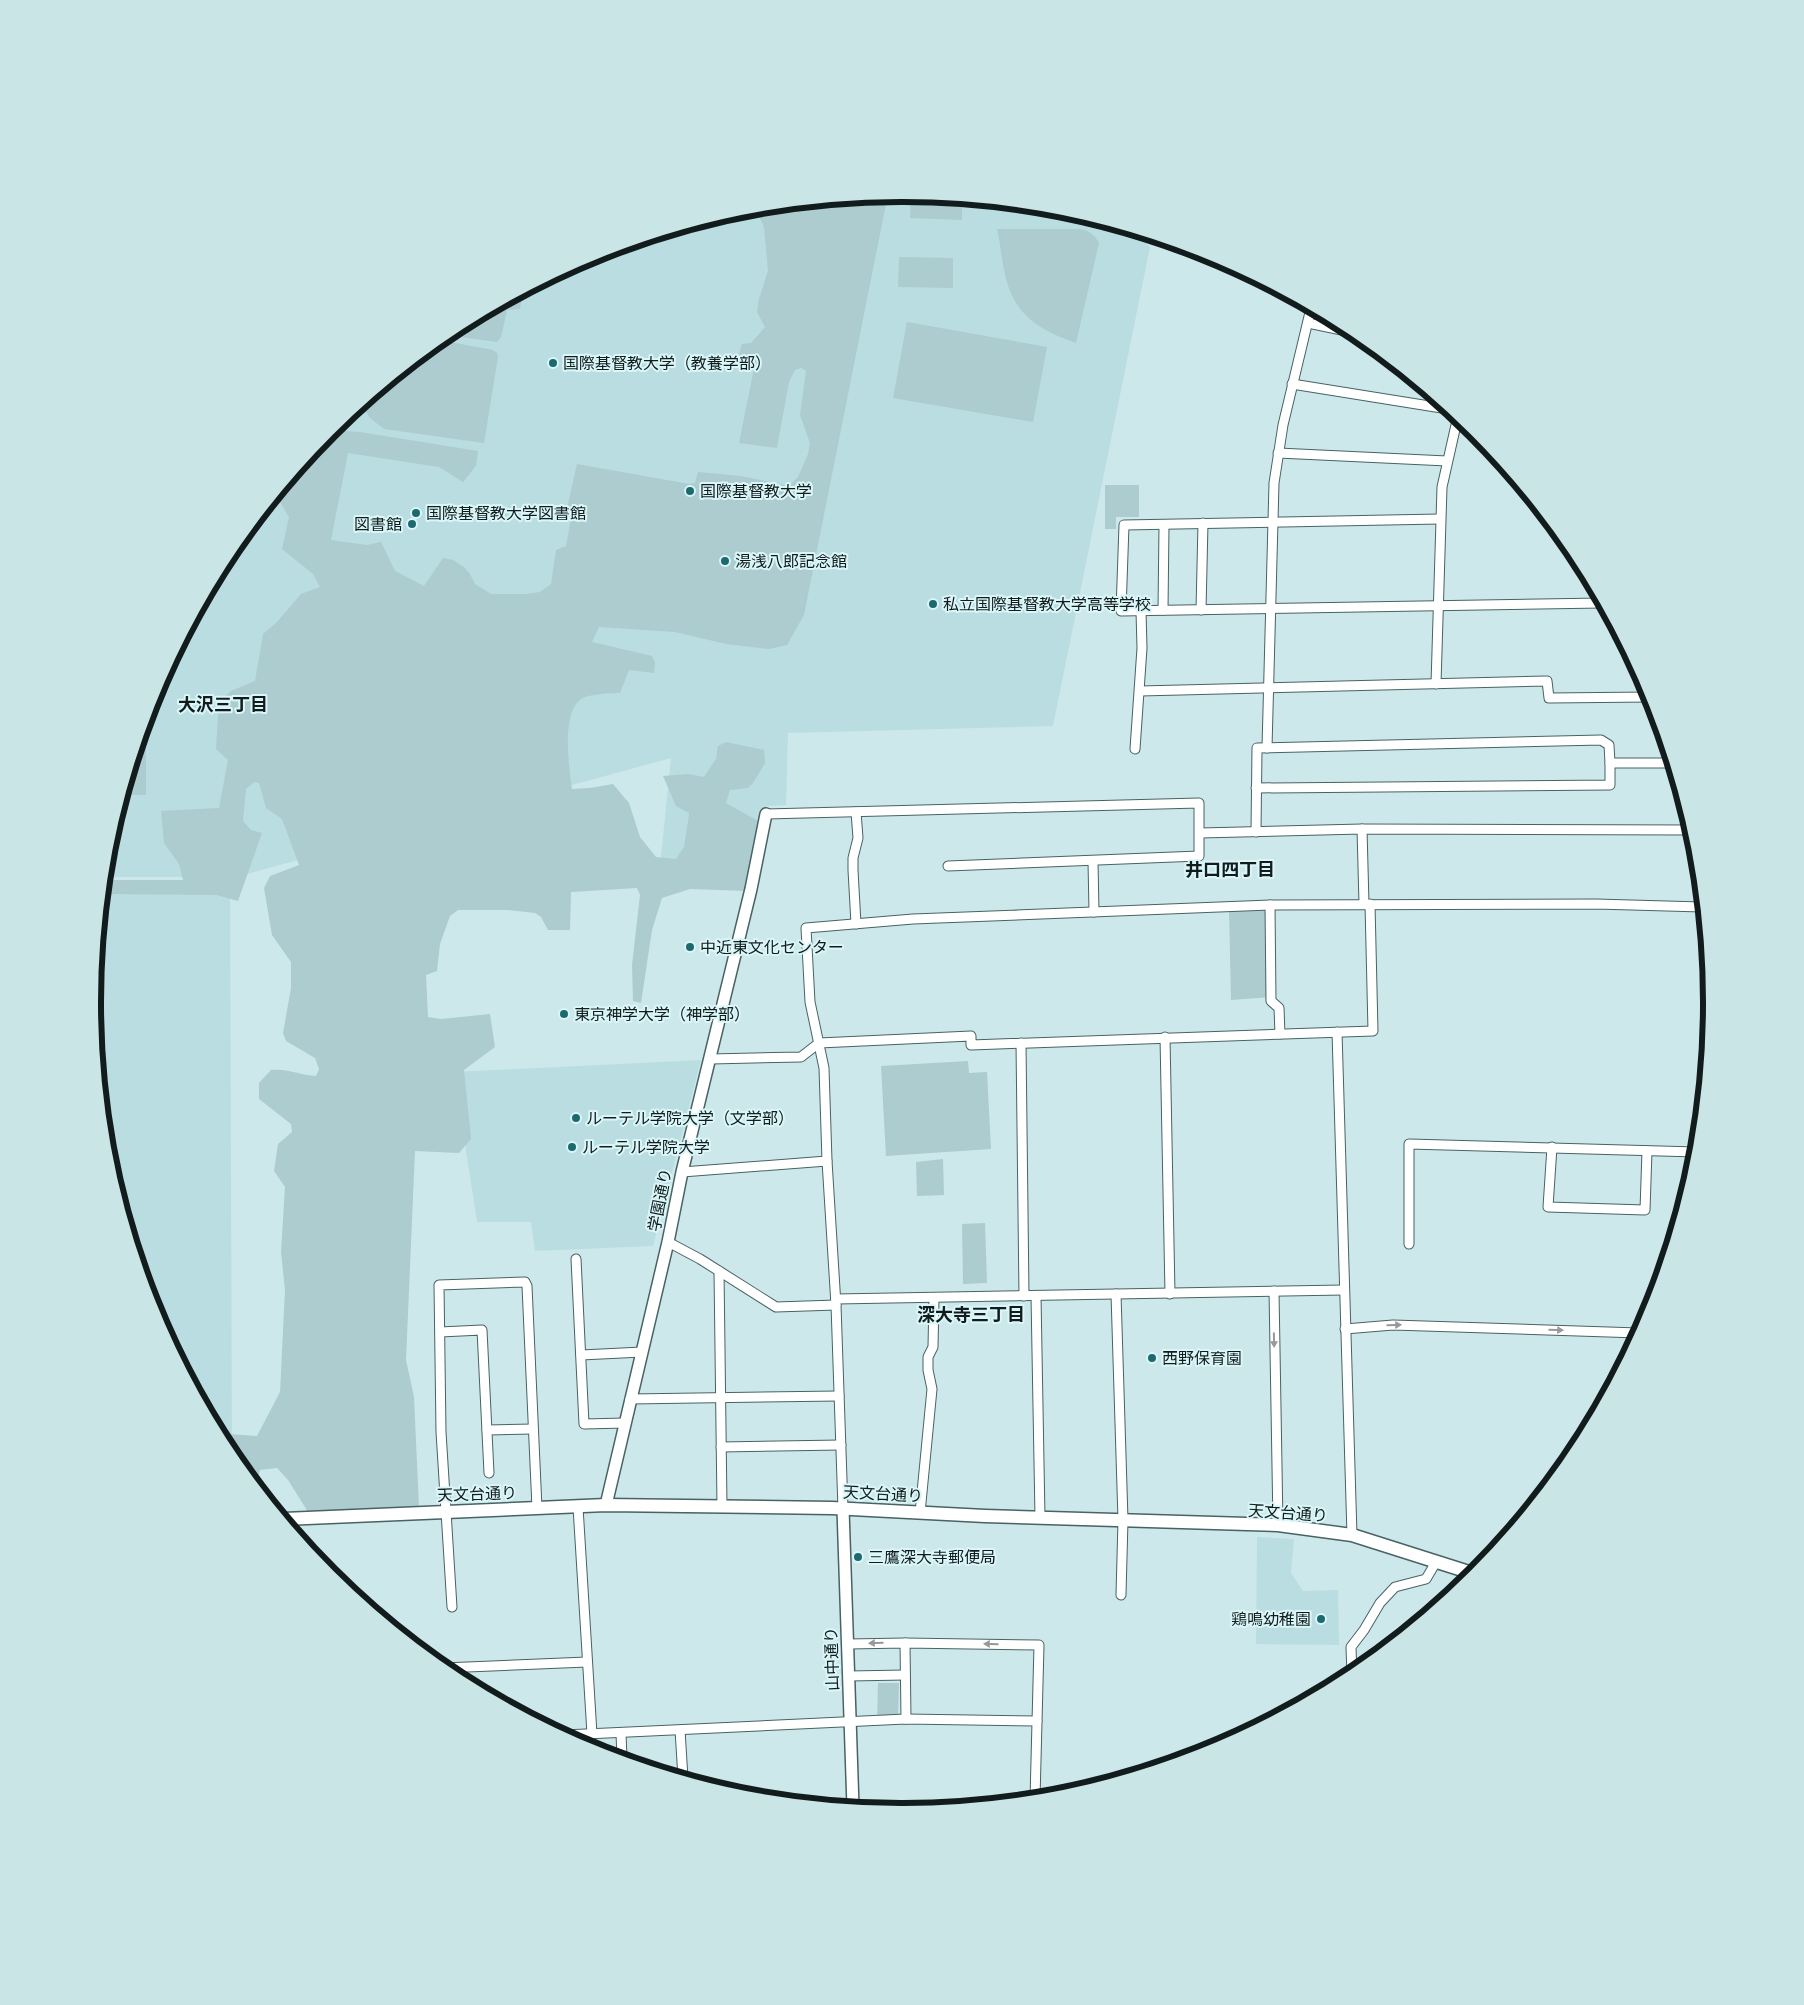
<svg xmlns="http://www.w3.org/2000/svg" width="1804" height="2005" viewBox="0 0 1804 2005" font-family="Rubik,'Noto Sans JP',sans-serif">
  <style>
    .built { fill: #b9dde1 }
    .green { fill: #accccf }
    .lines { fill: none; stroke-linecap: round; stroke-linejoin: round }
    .minor-casing { stroke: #496264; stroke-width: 11 }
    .tertiary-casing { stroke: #496264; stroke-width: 14 }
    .secondary-casing { stroke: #496264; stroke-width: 15 }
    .minor { stroke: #fff; stroke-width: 9 }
    .tertiary { stroke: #fff; stroke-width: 11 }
    .secondary { stroke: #fff; stroke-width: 12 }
    .oneway { fill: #949999 }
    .poi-dot { fill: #1d6970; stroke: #daf6f8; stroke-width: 2 }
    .labels { text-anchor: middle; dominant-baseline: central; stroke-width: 4; stroke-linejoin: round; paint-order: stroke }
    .poi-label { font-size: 16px; fill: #121c1d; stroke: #daf6f8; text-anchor: start }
    .street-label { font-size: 16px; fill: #121c1d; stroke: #daf6f8 }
    .neighbourhood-label { font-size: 18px; font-weight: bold; fill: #121c1d; stroke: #daf6f8 }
    .rim { fill: none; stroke: #121c1d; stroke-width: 6 }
  </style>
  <rect width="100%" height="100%" fill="#cde8eb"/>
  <g class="built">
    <polygon points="902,193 1060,209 1132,230 1150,247 1053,726 788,733 786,805 767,806 749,885 658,887 671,758 236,877 105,877 108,844 154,692 229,553 330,430 453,329 592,255 744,209"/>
    <polygon points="104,883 230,884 232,1456 154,1312 108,1160 93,1002"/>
    <polygon points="701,1060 653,1246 535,1251 531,1222 477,1222 454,1072"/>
    <polygon points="1257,1537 1294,1539 1291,1573 1303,1591 1338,1590 1339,1645 1256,1644"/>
  </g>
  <g class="green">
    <path d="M888,194l-84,421 -17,30 -18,4 -43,-5 -51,-12 -76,-5 -7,15 60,14 3,6 -1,11 -25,-3 -9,23c-9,0 -32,1 -39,6 -20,14 -12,68 -9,90l18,-1 23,-4 16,19 11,34 16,20 20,2 8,-12 5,-32v-2l-13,-7 -13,-30 25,-2 16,3 12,-18 2,-13 8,-4 38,8 1,13 -12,20 -5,5 -18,2 -4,13 32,18 -10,70 -58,-2 -28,9 -10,32 -11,73 -8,-2 -1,-36 8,-70 -3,-7 -66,4 -1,38h-22l-7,-13 -6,-4 -27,-3h-50l-8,6 -10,28 -3,27 -11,4 2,42 13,2 49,-5 5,33 -31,23 7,69 -12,14 -44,-2 -9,209 8,37 5,110 -109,8 -22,-35 -11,-12 -17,2 -4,15 -27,-33 -6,-10 6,-8 28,2 23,-44 5,-102 -4,-38 4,-65 -11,-16 4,-27 14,-12 -1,-8 -32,-25v-16l12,-13c15,-2 29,5 45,6l3,-7 -4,-11 -29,-17 -3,-8 8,-45v-26l-19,-27 -8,-47 6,-12 29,-11 -17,-46 -16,-11 -7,-25 -5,-1 -8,7 -3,32 8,9 11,3 -24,68 -21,-6 -114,-1 2,-14h78l-4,-16 -15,-21 -3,-32 58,-3 9,-48 -12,-11 3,-47 12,-11 24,-10 8,-47 14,-12 24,-28 19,-7 -7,-13 -31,-25 7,-32 -13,-22 54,-65 30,2 118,19 -2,15 -13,16 -24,-15 -91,-14 -17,87 36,5 14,-3 14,29 29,15 19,-28 10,2 11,7 6,7 5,10 16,10h35l14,-2 11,-8 5,-34 10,-4 5,-27 -6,-2 12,-53 112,20 6,-1 3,-11 43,4 48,10 9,-9 10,-23 2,-11 -10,-28 6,-44 -5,-3 -6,2 -6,12 -12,66 -38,-5 16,-79 -18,-4 5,-16 9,-1 14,-16 -8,-15 2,-13 9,-28 -4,-44 -4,-9 -24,-7 8,-2z"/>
    <polygon points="911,194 962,199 962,220 910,218"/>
    <path d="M997,229h82c11,2 15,5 20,14l-23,100c-32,-11 -59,-25 -69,-61 -5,-17 -6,-36 -10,-53z"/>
    <polygon points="899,257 953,258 953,288 898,287"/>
    <polygon points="523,292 520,309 507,310 501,337 497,342 445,335 453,329"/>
    <polygon points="907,322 1047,347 1033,422 893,398"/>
    <polygon points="439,340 493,350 497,353 498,357 484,443 384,429 369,417 362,404"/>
    <polygon points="1105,485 1139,485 1139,517 1116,517 1116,529 1105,529"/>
    <polygon points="146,720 146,795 123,795"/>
    <polygon points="1267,910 1272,997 1231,1000 1229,911"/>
    <polygon points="968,1061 969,1073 987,1072 991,1149 886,1156 881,1066"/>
    <polygon points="943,1159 944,1195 917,1196 916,1162"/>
    <polygon points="985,1223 987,1283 963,1284 962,1224"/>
    <polygon points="878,1683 899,1683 898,1720 877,1720"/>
  </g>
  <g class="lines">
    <g class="minor-casing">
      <g id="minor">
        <polyline points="1308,323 1356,333"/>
        <polyline points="1292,384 1448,409"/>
        <polyline points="1278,453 1447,461"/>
        <polyline points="1440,519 1124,525 1121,611 1602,603"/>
        <polyline points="1163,610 1164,525"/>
        <polyline points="1201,610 1203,523"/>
        <polyline points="1436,684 1442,487 1458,416"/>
        <polyline points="1140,691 1547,681 1549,698 1651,697"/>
        <polyline points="1267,748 1274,483 1283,425 1311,308"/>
        <polyline points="1135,749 1142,648 1141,611"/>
        <polyline points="1256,788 1610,785 1610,763"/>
        <polyline points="856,812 858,838 853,858 853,870 856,924"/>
        <polyline points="766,814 1199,803 1199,856 948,866"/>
        <polyline points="1362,829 1364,904"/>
        <polyline points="1256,832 1257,748 1601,740 1609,745 1610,763 1671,763"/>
        <polyline points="1200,833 1362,829 1691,830"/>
        <polyline points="1093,861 1094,912"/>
        <polyline points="1270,905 1271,1001 1279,1008 1280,1034"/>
        <polyline points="1337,1032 1352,1535"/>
        <polyline points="1165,1037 1170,1294"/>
        <polyline points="1021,1043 1024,1296"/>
        <polyline points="711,1059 801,1057 819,1043 971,1036 971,1045 1373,1031 1370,904"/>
        <polyline points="1552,1147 1548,1207 1645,1210 1647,1151"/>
        <polyline points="682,1172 827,1161"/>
        <polyline points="668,1242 700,1259 776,1307 836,1305"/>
        <polyline points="1409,1244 1409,1144 1697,1152"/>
        <polyline points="576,1259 584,1424 625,1423"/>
        <polyline points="719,1271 722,1507"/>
        <polyline points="1274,1291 1278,1525"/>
        <polyline points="1116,1294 1123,1520 1121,1595"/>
        <polyline points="1036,1296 1040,1518"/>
        <polyline points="836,1299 1344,1290"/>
        <polyline points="1345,1329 1393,1325 1639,1333"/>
        <polyline points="440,1332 482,1330 489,1473"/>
        <polyline points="581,1355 642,1352"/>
        <polyline points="630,1399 839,1396"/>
        <polyline points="487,1430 533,1429"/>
        <polyline points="721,1447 841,1445"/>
        <polyline points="578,1507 592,1734"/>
        <polyline points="843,1509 836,1305 827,1161 824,1068 810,1002 806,928 913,919 1270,905 1596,904 1702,907"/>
        <polyline points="920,1513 932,1389 928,1370 928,1357 933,1347 934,1298"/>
        <polyline points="452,1607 441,1432 439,1285 525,1282 527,1286 537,1508"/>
        <polyline points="905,1643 906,1719"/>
        <polyline points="848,1644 905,1643 1039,1645 1035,1799"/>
        <polyline points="443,1668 587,1662"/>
        <polyline points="849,1676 905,1675"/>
        <polyline points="1352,1676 1351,1647 1364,1630 1380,1603 1395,1587 1426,1579 1436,1562"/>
        <polyline points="680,1730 683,1778"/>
        <polyline points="621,1733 622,1759"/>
        <polyline points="564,1735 906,1719 1037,1721"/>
      </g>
    </g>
    <g class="tertiary-casing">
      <g id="tertiary">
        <polyline points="606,1505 668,1242 682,1172 751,889 766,814"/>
        <polyline points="843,1509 853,1807"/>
      </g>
    </g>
    <g class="secondary-casing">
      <polyline id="secondary" points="284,1519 606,1505 832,1508 985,1516 1278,1525 1352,1535 1475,1574"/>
    </g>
    <use href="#minor" class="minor"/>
    <use href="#tertiary" class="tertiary"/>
    <use href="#secondary" class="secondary"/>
  </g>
  <defs><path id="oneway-solid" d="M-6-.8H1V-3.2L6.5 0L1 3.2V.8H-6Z" transform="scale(1.25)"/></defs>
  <g class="oneway">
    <use href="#oneway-solid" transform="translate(1394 1325) rotate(-1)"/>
    <use href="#oneway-solid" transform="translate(1556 1330) rotate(2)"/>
    <use href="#oneway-solid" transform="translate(1274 1340) rotate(89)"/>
    <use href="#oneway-solid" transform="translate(876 1643) rotate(179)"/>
    <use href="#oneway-solid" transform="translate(991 1644) rotate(-179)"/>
  </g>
  <g class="poi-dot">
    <circle cx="553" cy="363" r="5"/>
    <circle cx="690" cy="491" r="5"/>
    <circle cx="416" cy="513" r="5"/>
    <circle cx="412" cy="524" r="5"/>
    <circle cx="725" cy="561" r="5"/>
    <circle cx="933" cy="604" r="5"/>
    <circle cx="690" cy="947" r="5"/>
    <circle cx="564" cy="1014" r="5"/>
    <circle cx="576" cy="1118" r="5"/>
    <circle cx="572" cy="1147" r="5"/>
    <circle cx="1152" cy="1358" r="5"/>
    <circle cx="858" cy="1557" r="5"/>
    <circle cx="1321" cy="1619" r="5"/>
  </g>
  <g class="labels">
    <g class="poi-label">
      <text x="563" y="363">国際基督教大学（教養学部）</text>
      <text x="700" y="491">国際基督教大学</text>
      <text x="426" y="513">国際基督教大学図書館</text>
      <text x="402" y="524" text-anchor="end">図書館</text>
      <text x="735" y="561">湯浅八郎記念館</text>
      <text x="943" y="604">私立国際基督教大学高等学校</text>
      <text x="700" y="947">中近東文化センター</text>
      <text x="574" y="1014">東京神学大学（神学部）</text>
      <text x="586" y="1118">ルーテル学院大学（文学部）</text>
      <text x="582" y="1147">ルーテル学院大学</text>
      <text x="1162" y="1358">西野保育園</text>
      <text x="868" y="1557">三鷹深大寺郵便局</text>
      <text x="1311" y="1619" text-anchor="end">鶏鳴幼稚園</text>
    </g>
    <g class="street-label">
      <text transform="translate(660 1200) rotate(-79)">学園通り</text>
      <text transform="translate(477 1494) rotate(-2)">天文台通り</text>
      <text transform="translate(883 1494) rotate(3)">天文台通り</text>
      <text transform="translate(1288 1513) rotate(4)">天文台通り</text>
      <text transform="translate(832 1659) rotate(-92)">山中通り</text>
    </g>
    <g class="neighbourhood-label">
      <text x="223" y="705">大沢三丁目</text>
      <text x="1230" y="870">井口四丁目</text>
      <text x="971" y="1315">深大寺三丁目</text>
    </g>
  </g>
  <path d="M0 0H1804V2005H0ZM901 202H903A800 800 0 0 1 1703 1002V1003A800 800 0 0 1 903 1803H901A800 800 0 0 1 101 1003V1002A800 800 0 0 1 901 202Z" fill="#cae5e6" fill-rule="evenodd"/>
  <path class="rim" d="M901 202H903A800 800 0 0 1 1703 1002V1003A800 800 0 0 1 903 1803H901A800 800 0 0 1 101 1003V1002A800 800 0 0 1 901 202Z"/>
</svg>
